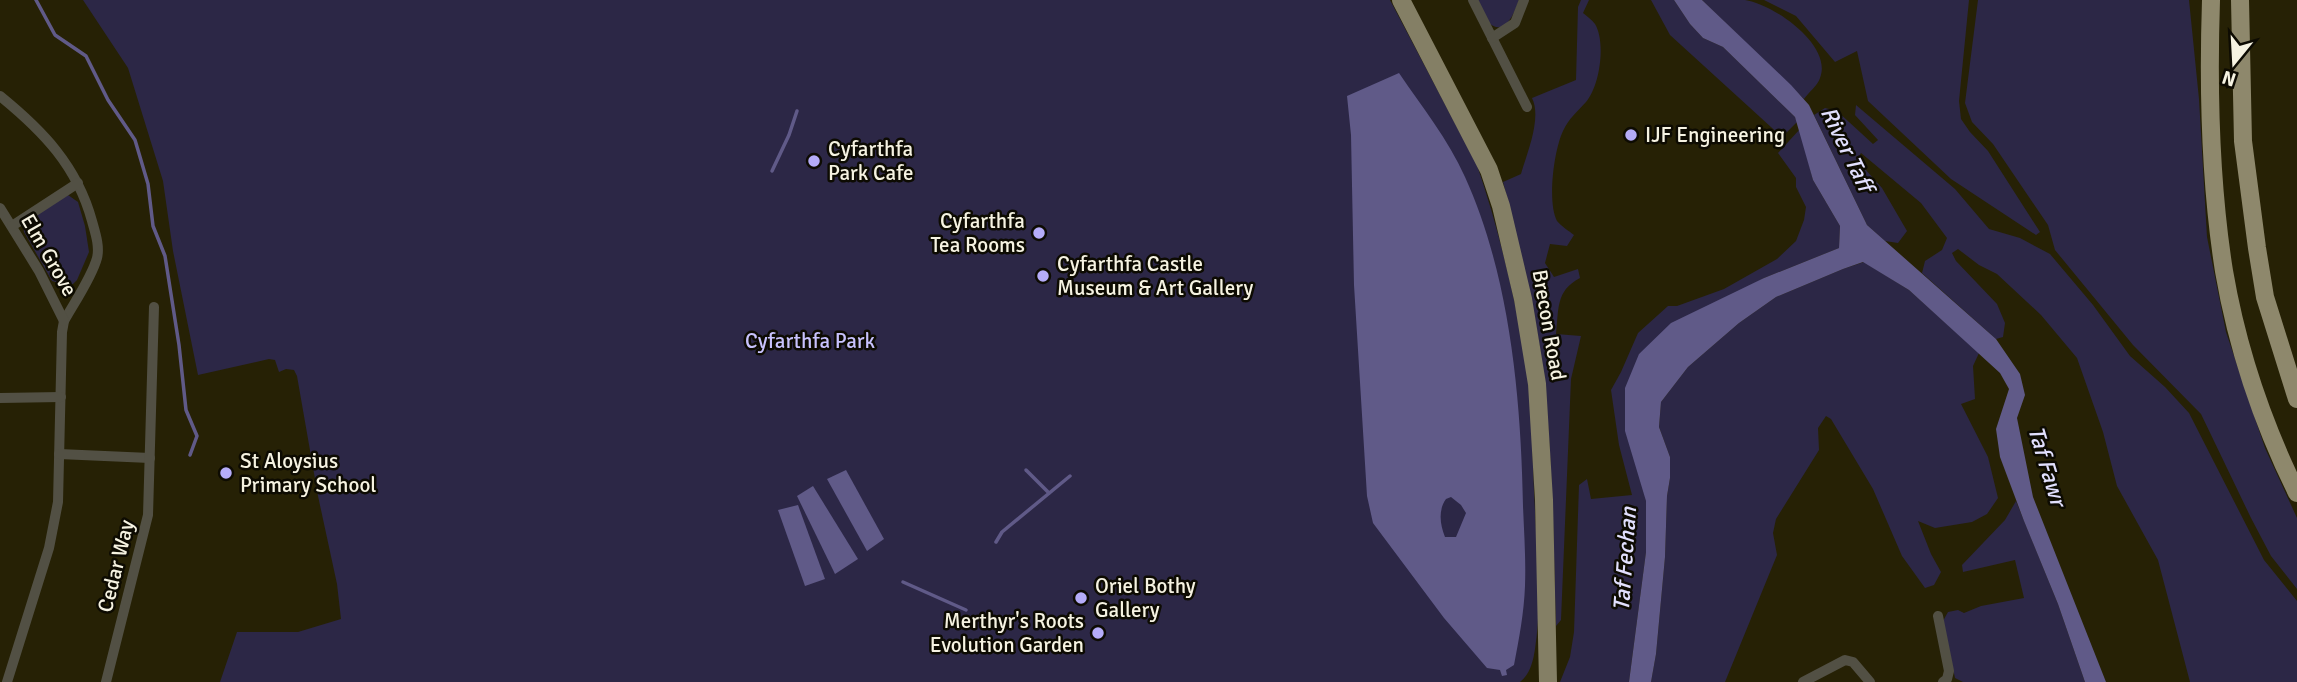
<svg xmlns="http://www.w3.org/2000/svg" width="2297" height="682" viewBox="0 0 2297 682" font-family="Signika,sans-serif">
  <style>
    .green { fill: #2c2746 }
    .water { fill: #605a88; fill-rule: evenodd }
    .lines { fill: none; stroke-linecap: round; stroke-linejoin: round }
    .stream { stroke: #605a88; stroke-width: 3.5 }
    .minor { stroke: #525044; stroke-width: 10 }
    .primary { stroke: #847f65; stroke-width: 18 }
    .trunk { stroke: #8e886c; stroke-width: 18 }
    .poi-dot { fill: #b5acf8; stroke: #0d0b02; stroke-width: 2.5 }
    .labels { text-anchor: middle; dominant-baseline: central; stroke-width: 5; stroke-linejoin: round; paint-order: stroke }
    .poi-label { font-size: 21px; fill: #f6f3e2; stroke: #0d0b02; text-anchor: start }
    .street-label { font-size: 21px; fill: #f6f3e2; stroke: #0d0b02 }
    .park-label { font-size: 21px; fill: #c8c2fd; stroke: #0d0b02 }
    .water-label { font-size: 23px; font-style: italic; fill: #e2e0fe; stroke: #0d0b02 }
  </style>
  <rect width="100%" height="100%" fill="#262105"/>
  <g class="green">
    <path d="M83,0h1307l87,165c21,62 37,127 48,192 8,50 7,103 10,154 2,45 7,93 0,138 -2,13 -5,25 -15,33h-1300l17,-50h61l43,-13 -4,-35 -19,-88 -21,-120 -3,-6 -8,-1 -7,3 -4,-12 -6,-1 -71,16 -25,-124 -10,-70 -35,-113z"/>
    <path d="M1478,0h41c-4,11 -14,39 -31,22 -4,-5 -7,-16 -10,-22z"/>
    <path d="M1581,0h8l-6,13c4,3 9,7 12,11 11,18 5,62 -9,78 -9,10 -17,16 -23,29 -9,19 -16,71 -6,90 4,5 12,10 17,14l-7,11 -17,-2 -5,19 9,14 24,-8 2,9c-25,13 -21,32 -24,56l25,2 -10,43 -10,241 -5,6c-3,-92 -3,-185 -16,-277 -9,-57 -23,-112 -37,-167l18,-8c6,-21 21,-56 11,-76l44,-18 2,-73z"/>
    <polygon points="1651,0 1674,0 1690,24 1703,38 1723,47 1795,117 1797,122 1782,137 1670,35"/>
    <path d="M1702,0c14,0 30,0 43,0 28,4 88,45 75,78 -2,7 -12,15 -16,21z"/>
    <polygon points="1764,0 1969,0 1959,101 1961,119 1970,132 1988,151 2040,232 2036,235 1951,179 1868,101 1857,51 1835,62 1796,16"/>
    <polygon points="1978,0 2189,0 2199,99 2207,237 2226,332 2265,448 2297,518 2297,589 2271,556 2251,518 2201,414 2133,345 2055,250 2048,225 1993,144 1972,122 1965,103"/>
    <polygon points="1856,105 1955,189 1989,229 2020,238 2050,254 2093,305 2130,356 2165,387 2189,413 2264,560 2297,601 2297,682 2190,682 2158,560 2117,486 2103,432 2077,358 2041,315 1997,274 1979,265 1958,249 1952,253 1956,261 1997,304 2005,323 2003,337 1996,339 1922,273 1925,261 1942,250 1947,238 1921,203 1861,153 1857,160 1882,188 1907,231 1898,243 1885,241 1867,225 1814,115 1825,108 1837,111 1873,144 1878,140 1855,115"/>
    <polygon points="1800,129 1813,180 1840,226 1839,248 1764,278 1639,354 1646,501 1646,552 1629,682 1560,682 1570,657 1574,632 1579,485 1587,479 1591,499 1632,495 1619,445 1611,390 1621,372 1638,333 1668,306 1677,306 1724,289 1777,259 1796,241 1804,220 1806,207 1796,187 1796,178 1778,153"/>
    <polygon points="68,195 78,202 85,226 89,252 77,280 73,284 66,285 52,281 24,232 23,226 27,220"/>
    <polygon points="1864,262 1909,290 1979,353 1973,366 1975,399 1961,404 1988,457 1998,498 1987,514 1972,522 1935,528 1918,521 1931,554 1941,572 1934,585 1925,588 1902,556 1873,489 1831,419 1826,416 1818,428 1819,450 1776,519 1773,533 1777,555 1725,682 1651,682 1656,654 1665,557 1667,496 1670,478 1670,457 1659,427 1661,402 1688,367 1739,323 1776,297 1843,269"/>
    <polygon points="2016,501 2058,604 2085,682 1963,682 1955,678 1943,621 1948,612 1958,610 1964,613 1981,606 2024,598 2015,560 1963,572 1962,565 2005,520"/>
  </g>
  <g class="water">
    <polygon points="1674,0 1702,0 1791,85 1809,105 1867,225 1996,339 2020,374 2025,395 2017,418 2033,497 2106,682 2085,682 2058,604 2024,521 2000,457 1996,429 2009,389 2000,373 1909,290 1863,262 1843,269 1776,297 1739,323 1688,367 1661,402 1659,427 1670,457 1670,478 1667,496 1665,557 1656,654 1651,682 1629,682 1646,552 1646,501 1625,431 1625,388 1639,354 1671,323 1764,278 1839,248 1840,226 1813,180 1795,117 1723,47 1703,38 1690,24"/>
    <path d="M1399,73c23,34 49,66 66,104 45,99 56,221 58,329 1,26 3,53 2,80 -1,27 -6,53 -11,79l-8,5 1,5 -5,1 -2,-6 -13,-2 -43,-50 -71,-95 -6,-27 -13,-211 -3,-150 -4,-39zM1451,497l10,8 5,8 -10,24h-11c-5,-12 -7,-27 1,-38z"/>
    <polygon points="846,470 884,539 867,551 827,479"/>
    <polygon points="813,486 858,559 835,574 797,496"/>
    <polygon points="798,505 825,579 805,586 778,510"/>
  </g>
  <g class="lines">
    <g class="stream">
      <polyline points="36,0 55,35 86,56 108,100 135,140 148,184 153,226 165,256 179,345 186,410 197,436 190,455"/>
      <polyline points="772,171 789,135 797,111"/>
      <polyline points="1026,470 1049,493"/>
      <polyline points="996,542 1002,532 1070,476"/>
      <polyline points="903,582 966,610"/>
    </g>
    <g class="minor">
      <polyline points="1473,0 1527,107"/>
      <polyline points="1492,38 1515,23 1524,0"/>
      <path d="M0,96c43,35 77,70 92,125 3,11 8,25 5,37 -5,19 -23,45 -33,63l-2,11 -4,170 -9,46 -42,134"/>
      <polyline points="0,208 39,271 64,321"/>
      <polyline points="12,226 78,183"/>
      <polyline points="0,398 61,397"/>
      <polyline points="59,454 150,458"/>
      <polyline points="1938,616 1949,671 1947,679 1943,682"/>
      <polyline points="106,682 148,515 154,307"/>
      <polyline points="1803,682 1845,660 1853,662 1870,682"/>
    </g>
    <polyline class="primary" points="1401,0 1489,170 1501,206 1523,299 1537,384 1544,500 1548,682"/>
    <g class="trunk">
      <path d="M2211,0c-3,90 -1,182 13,271 13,76 39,153 73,222"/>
      <polyline points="2240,0 2243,141 2257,248 2265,297 2297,399"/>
    </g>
  </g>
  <g class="poi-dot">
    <circle cx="1631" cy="135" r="7"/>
    <circle cx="814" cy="161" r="7"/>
    <circle cx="1039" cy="233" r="7"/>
    <circle cx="1043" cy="276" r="7"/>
    <circle cx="226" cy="473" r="7"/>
    <circle cx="1081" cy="598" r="7"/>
    <circle cx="1098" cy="633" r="7"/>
  </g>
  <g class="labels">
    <g class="poi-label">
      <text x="1645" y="135">IJF Engineering</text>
      <text x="828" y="149">Cyfarthfa<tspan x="828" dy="24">Park Cafe</tspan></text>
      <text x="1025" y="221" text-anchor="end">Cyfarthfa<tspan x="1025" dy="24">Tea Rooms</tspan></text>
      <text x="1057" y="264">Cyfarthfa Castle<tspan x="1057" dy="24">Museum &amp; Art Gallery</tspan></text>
      <text x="240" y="461">St Aloysius<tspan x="240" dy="24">Primary School</tspan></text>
      <text x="1095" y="586">Oriel Bothy<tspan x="1095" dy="24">Gallery</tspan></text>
      <text x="1084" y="621" text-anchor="end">Merthyr's Roots<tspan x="1084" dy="24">Evolution Garden</tspan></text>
    </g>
    <g class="street-label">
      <text transform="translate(49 255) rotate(60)">Elm Grove</text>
      <text transform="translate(1549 325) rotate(80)">Brecon Road</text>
      <text transform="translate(116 566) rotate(-76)">Cedar Way</text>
    </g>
    <g class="park-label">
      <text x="810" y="341">Cyfarthfa Park</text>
    </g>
    <g class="water-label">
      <text transform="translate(1847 149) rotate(64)">River Taff</text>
      <text transform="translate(2047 466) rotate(73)">Taf Fawr</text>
      <text transform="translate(1625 559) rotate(-86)">Taf Fechan</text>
    </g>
  </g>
  <g transform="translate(2234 63) rotate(198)" stroke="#0d0b02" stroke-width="5" paint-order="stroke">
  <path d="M0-5L12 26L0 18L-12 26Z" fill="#f6f3e2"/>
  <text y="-10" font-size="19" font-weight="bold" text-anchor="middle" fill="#f6f3e2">N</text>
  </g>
</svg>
